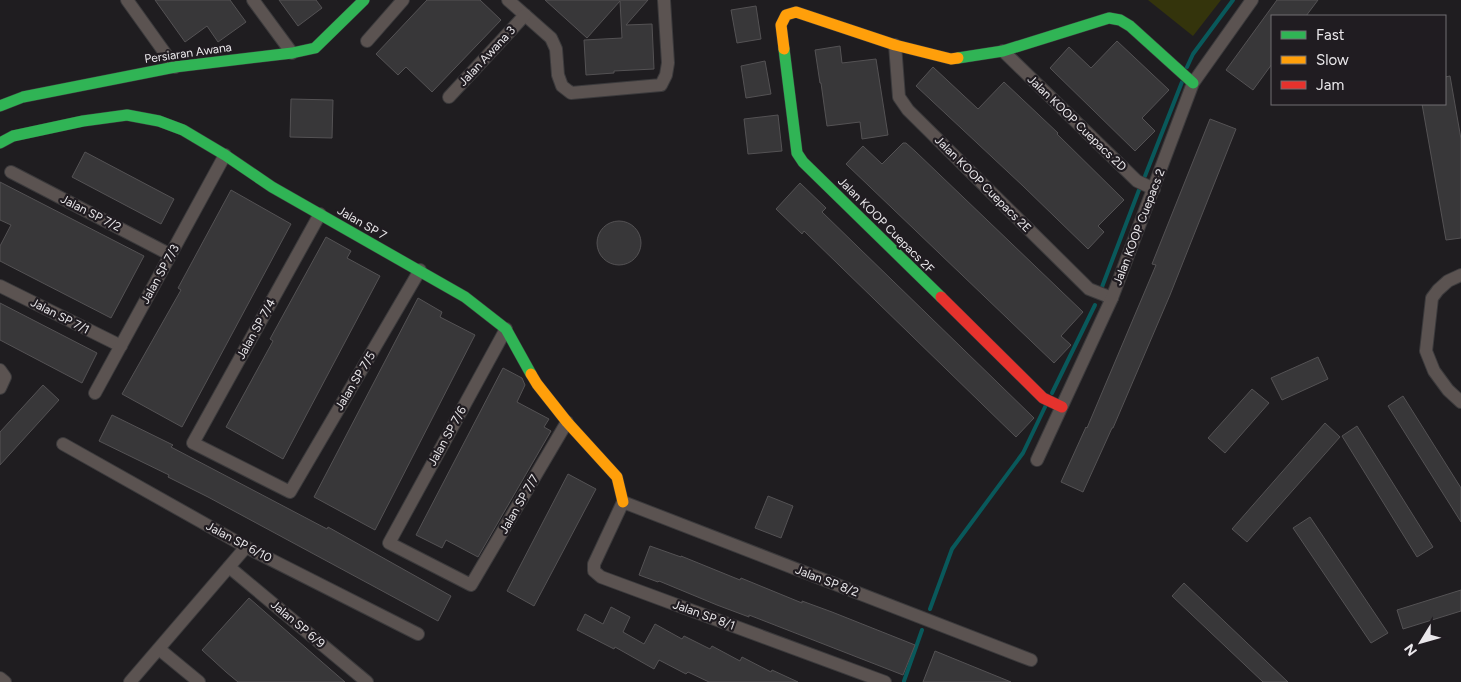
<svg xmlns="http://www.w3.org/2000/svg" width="1461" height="682" viewBox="0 0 1461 682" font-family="Figtree,sans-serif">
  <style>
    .green { fill: #34340c }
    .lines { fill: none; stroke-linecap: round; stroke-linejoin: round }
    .stream { stroke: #09595b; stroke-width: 4 }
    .building { fill: #383739; stroke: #545254 }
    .street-casing { stroke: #3b3a3c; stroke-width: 14 }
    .fast-casing { stroke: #3b3a3c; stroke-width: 12 }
    .slow-casing { stroke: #3b3a3c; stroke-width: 12 }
    .jam-casing { stroke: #3b3a3c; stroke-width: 12 }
    .street { stroke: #5b5351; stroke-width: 12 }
    .fast { stroke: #30b455; stroke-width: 11 }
    .slow { stroke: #ff9f0a; stroke-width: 11 }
    .jam { stroke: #e5322d; stroke-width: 11 }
    .labels { text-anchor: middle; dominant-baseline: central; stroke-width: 4.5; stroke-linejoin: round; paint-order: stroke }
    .street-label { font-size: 12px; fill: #eae8eb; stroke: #201c21 }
  </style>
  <rect width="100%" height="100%" fill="#1f1d20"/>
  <polygon class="green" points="1148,0 1221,0 1193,36"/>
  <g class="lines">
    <g class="stream">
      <polyline points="1187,67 1193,54 1233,0"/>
      <polyline points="1145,176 1182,82"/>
      <polyline points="1102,287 1139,190"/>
      <polyline points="1052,393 1095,305"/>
      <polyline points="930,609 952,549 1023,453 1046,405"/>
      <polyline points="904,681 922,630"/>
    </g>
  </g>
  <g class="building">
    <polygon points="155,0 230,0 246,22 218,42 207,26 185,42"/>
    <polygon points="279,0 316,0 322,8 298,26"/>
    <polygon points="427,0 480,0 501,20 432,92 406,67 398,75 376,54"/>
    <polygon points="545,0 648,0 626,25 652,24 654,69 614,71 614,73 586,75 584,40 622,38 620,1 587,38"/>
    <polygon points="1277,0 1318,0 1306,16 1272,16 1272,64 1253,90 1226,70"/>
    <polygon points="756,6 761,39 737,43 731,10"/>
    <polygon points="1117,41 1169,90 1142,118 1155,131 1135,151 1050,68 1069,47 1091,68"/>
    <polygon points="840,46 842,63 876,59 888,135 862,139 860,122 827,126 821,83 820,83 815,50"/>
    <polygon points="765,61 771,94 746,98 741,66"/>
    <polygon points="933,67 978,109 1004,82 1058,133 1057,134 1124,200 1098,226 1104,232 1088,249 1023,186 916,86"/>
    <polygon points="1450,76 1461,139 1461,238 1446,240 1422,104 1445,104 1445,77"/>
    <polygon points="291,99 333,100 332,138 290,137"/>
    <polygon points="778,115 782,151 748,154 744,119"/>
    <polygon points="1210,119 1236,129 1170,295 1113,428 1112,428 1083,492 1061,482 1086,427 1087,428 1156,265 1152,264"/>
    <polygon points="903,143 906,143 916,152 1083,312 1061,336 1071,345 1054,363 846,164 863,146 882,164"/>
    <polygon points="85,152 174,199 161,224 72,177"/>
    <polygon points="0,182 144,256 111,318 0,261 0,246 11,225 0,220"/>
    <polygon points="800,183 826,208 822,212 1034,418 1016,437 804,231 802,234 776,209"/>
    <polygon points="231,190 291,224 182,427 122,394 181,290 178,288"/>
    <circle cx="619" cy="243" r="22"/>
    <polygon points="326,237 351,251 347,258 380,276 283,459 226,427 273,341 270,339"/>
    <polygon points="418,298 442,312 440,317 475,335 375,530 314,497"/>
    <polygon points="0,303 97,353 82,383 0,340"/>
    <polygon points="1318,357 1328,379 1282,400 1271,378"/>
    <polygon points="503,368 522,378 525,385 517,402 549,419 544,427 551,431 478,557 446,540 442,548 416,535"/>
    <polygon points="43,385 59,400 0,465 0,432"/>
    <polygon points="1252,389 1269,403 1225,453 1208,438"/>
    <polygon points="1403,396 1461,488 1461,522 1388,406"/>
    <polygon points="112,415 173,445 171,447 327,529 328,527 451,596 438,621 208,497 168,477 169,475 99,441"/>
    <polygon points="1325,423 1340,437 1247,542 1232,529"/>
    <polygon points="1357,426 1433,547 1417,557 1342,436"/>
    <polygon points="568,474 596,489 534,606 507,591"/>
    <polygon points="768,496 793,506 781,538 755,528"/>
    <polygon points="1310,517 1388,633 1371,643 1293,528"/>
    <polygon points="650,546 681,557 681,556 740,580 741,578 802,603 802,601 832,612 915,645 903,675 749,615 749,617 717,605 659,581 658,582 639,575"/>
    <polygon points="1184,583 1288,682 1263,682 1172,596"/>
    <polygon points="1461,590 1461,611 1403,629 1397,610"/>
    <polygon points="249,598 322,662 345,682 238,682 226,672 202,650"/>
    <polygon points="611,607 630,617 623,632 644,644 655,624 682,639 684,636 710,649 712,646 740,661 742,657 771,672 772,670 798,682 709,682 688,672 686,674 659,660 654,669 615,647 614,649 577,630 585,614 603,624"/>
    <polygon points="935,651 1011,682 923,682"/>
  </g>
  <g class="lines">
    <g class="street-casing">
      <g id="street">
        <polyline points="127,0 175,67"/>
        <polyline points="253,0 292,53"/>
        <polyline points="508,0 551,38 556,49 558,75 562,86 571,93 661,85 666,75 668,63 664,0"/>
        <polyline points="367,41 403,0"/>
        <polyline points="895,45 899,97 908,110 1089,289 1112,298"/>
        <polyline points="1003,51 1137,181 1154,189"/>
        <polyline points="449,97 525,15"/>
        <polyline points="11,172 171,255"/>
        <polyline points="320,214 193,443 290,492 420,270"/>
        <polyline points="1461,275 1448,281 1438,290 1432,298 1426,351 1434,371 1448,390 1461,402"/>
        <polyline points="0,286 121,346"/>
        <polyline points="506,329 389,543 471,585 567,422"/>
        <polyline points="0,370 5,377 0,388"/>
        <polyline points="95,393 225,155"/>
        <polyline points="63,444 246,547 418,634"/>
        <polyline points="1037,460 1112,298 1193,83 1252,0"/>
        <polyline points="229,567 367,682"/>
        <polyline points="159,649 199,682"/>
        <polyline points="0,678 5,682"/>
        <polyline points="130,682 246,547"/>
        <polyline points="885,682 601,577 594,571 594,564 623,502 1031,660"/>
      </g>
    </g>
    <g class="fast-casing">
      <g id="fast">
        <polyline points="784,49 797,153 803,162 941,297"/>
        <polyline points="958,58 1003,51 1109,18 1120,20 1130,26 1193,83"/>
        <polyline points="0,106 23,97 175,67 292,53 315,48 364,0"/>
        <polyline points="0,143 13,136 83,121 127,115 159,121 183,130 225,155 272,187 465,297 506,329 531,374"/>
      </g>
    </g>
    <g class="slow-casing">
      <g id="slow">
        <polyline points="784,49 781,25 786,15 796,12 895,45 951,59 958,58"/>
        <polyline points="531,374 537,384 567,422 617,477 623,502"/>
      </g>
    </g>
    <g class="jam-casing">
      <polyline id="jam" points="941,297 1043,398 1062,407"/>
    </g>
    <use href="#street" class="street"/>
    <use href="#fast" class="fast"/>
    <use href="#slow" class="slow"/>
    <use href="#jam" class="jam"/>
  </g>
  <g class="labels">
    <g class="street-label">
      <text transform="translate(188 53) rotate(-8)">Persiaran Awana</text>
      <text transform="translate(487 56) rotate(-47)">Jalan Awana 3</text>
      <text transform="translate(1077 123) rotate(44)">Jalan KOOP Cuepacs 2D</text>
      <text transform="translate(983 184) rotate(45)">Jalan KOOP Cuepacs 2E</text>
      <text transform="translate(91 213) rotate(27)">Jalan SP 7/2</text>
      <text transform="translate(362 223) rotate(30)">Jalan SP 7</text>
      <text transform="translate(886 225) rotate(45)">Jalan KOOP Cuepacs 2F</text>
      <text transform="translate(1139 227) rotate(-69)">Jalan KOOP Cuepacs 2</text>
      <text transform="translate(160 274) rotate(-61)">Jalan SP 7/3</text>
      <text transform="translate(60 316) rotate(27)">Jalan SP 7/1</text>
      <text transform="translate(256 329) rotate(-61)">Jalan SP 7/4</text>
      <text transform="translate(355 381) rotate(-59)">Jalan SP 7/5</text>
      <text transform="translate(447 436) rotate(-61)">Jalan SP 7/6</text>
      <text transform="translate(519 504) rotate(-60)">Jalan SP 7/7</text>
      <text transform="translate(239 542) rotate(28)">Jalan SP 6/10</text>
      <text transform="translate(827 581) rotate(21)">Jalan SP 8/2</text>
      <text transform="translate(704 615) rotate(20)">Jalan SP 8/1</text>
      <text transform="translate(298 624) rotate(40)">Jalan SP 6/9</text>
    </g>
  </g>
  <rect x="1271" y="15" width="175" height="90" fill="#201c21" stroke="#716e72"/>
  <rect x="1281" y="31" width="25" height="8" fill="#30b455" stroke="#716e72"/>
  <text x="1316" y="40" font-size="15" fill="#eae8eb">Fast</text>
  <rect x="1281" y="56" width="25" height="8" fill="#ff9f0a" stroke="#716e72"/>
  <text x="1316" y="65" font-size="15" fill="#eae8eb">Slow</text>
  <rect x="1281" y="81" width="25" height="8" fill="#e5322d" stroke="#716e72"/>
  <text x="1316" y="90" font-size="15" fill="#eae8eb">Jam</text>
  <g transform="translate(1421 642) rotate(233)" stroke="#201c21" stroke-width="4" paint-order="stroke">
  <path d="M0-4L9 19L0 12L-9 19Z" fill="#eae8eb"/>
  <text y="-8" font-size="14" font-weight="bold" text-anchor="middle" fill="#eae8eb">N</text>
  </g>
</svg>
